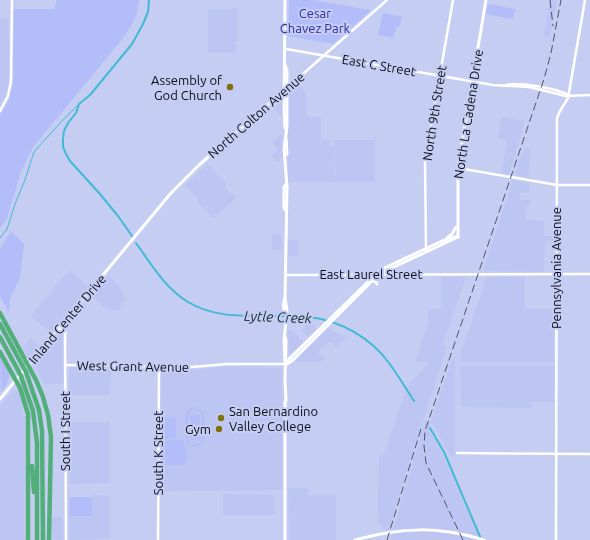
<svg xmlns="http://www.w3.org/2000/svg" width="590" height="540" viewBox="0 0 590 540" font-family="Ubuntu,sans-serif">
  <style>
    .built { fill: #bdc5f2 }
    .green { fill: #b2bdf9; fill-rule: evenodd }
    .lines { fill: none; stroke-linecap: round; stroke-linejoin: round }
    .stream { stroke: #42b9d5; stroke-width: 1 }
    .canal { stroke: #42b9d5; stroke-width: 2 }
    .tertiary { stroke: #fff; stroke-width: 2.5 }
    .secondary { stroke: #fff; stroke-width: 3 }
    .motorway { stroke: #52af7a; stroke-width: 4.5 }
    .rail { stroke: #505469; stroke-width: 1; stroke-dasharray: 8 4; stroke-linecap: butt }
    .poi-dot { fill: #83700f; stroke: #c5cdf2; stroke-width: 1.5 }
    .labels { text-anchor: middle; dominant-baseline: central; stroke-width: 4; stroke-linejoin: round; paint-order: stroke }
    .park-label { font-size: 13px; fill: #322e99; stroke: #c5cdf2 }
    .street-label { font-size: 13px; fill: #0b0d19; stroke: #c5cdf2 }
    .poi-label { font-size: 13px; fill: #0b0d19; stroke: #c5cdf2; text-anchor: end }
    .water-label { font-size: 14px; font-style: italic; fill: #142e34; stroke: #c5cdf2 }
  </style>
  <rect width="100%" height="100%" fill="#c5cdf2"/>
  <g class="built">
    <polygon points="550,0 557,0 550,37 544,37"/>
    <polygon points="208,9 238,9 238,41 235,41 236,53 208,53"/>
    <polygon points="0,18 8,18 9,41 9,84 6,94 0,106"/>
    <polygon points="298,83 306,93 307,117 321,117 321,140 329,140 330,145 334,146 334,182 288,182 288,91"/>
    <polygon points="283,100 282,115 281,116 275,109 277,107 276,106"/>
    <polygon points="502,117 525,121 509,174 502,173 507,140 498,138"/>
    <polygon points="282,133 283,157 277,162 271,155 278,149 272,142"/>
    <polygon points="334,140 375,140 375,182 335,182"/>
    <polygon points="524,148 530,149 529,178 515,175"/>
    <polygon points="208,164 226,184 226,188 230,193 233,194 236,198 213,218 197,202 199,199 185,185"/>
    <polygon points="513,180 529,183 530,192 520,193 520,200 530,200 530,206 526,207 526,220 544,221 544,236 554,236 555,241 545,241 544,272 483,271"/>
    <rect x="272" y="234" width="10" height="16"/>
    <rect x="288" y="240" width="10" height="16"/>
    <polygon points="69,270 89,288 51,333 31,316"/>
    <polygon points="109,275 122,290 125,299 120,304 123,306 118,310 106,309 91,295"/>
    <polygon points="441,277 466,277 443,344 447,346 437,378 405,476 389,530 386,531 382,525 378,522 379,454 384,454 407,387 430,362 415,362 428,323 428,309 441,309"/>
    <polygon points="487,277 525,277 525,309 554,309 554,362 460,362 461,352"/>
    <polygon points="305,322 311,323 317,329 308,337 301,330 306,325 304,324"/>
    <polygon points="327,328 347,338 337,347 331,341 318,352 325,359 322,362 296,362 296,360"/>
    <polygon points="288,330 291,330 303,342 289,356"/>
    <polygon points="60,332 63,332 63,384 44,384 36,368 36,364"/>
    <polygon points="31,338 39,346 30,356 29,356 23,348"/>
    <polygon points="454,355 455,355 455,456 451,456 431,422 429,430 441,451 480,540 390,540 425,421 431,421"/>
    <polygon points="460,366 554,366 554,402 532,402 532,408 461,407"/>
    <polygon points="69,367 111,367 110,395 69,395"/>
    <polygon points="224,367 282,368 282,490 162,491 160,473 161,402 162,398 161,397 161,370 199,369"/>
    <polygon points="13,390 18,392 22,402 23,415 24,415 25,419 24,531 25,539 24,540 0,540 0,406"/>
    <polygon points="68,422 109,422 110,423 110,483 69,484"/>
    <polygon points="288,488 308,488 308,495 336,495 336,540 289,540"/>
    <polygon points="224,494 274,495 275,515 223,515 223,495"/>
    <polygon points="92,495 110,496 110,539 69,540 69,516 91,516"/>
    <polygon points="55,517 61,517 63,519 63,538 61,540 52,539 52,518"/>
  </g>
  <g class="green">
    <path d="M56,0h83c0,14 -8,26 -15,37l-91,110 -12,24 -14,47 -7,10v-112l8,-14 5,-18 1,-75h41z"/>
    <polygon points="289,0 313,0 370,10 370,11 333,44 288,36"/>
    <polygon points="488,4 515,9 513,19 486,14"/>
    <polygon points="383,13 402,17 400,26 396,28 393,38 378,35"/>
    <polygon points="11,231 24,244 20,278 10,298 9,313 0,296 0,249"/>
    <path d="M0,356c9,17 15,19 1,36z"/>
    <path d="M195,407l7,3c5,9 6,46 -13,35 -4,-5 -5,-27 -2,-33 1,-3 4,-4 8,-5zM196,409l4,3 2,3v23l-2,5 -5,2c-3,0 -4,0 -6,-2 -3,-5 -2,-28 1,-32z"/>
    <rect x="190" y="415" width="10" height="25"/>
    <rect x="162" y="417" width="14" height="22"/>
    <path d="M171,440h12c2,8 5,18 1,25h-23v-22z"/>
    <rect x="69" y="497" width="23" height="19"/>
  </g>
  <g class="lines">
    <polyline class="stream" points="0,238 7,229 15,204 25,180 34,152 60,123 79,104"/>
    <g class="canal">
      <polyline points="132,236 118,216 100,194 70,161 66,154 63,147 63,139 64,131 68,123 76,113 79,104 90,95 132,44 143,24 148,12 149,0"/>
      <path d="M136,243c15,21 29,45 52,59 22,13 45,14 70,14 17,0 35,-1 52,1 31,4 61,21 79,46 9,12 17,26 25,38"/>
      <polyline points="430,428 444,452 481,539"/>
    </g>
    <g class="tertiary">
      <polyline points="286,49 493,85 529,87 566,96 590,95"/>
      <path d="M504,86c10,-6 54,3 65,9"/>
      <polyline points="287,88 387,0"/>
      <polyline points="0,111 8,96 11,81 12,0"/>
      <polyline points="458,168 557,185 590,185"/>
      <polyline points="426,249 425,160 453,0"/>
      <polyline points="285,275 590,274"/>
      <polyline points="64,323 65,327 66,540"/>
      <polyline points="65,365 192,367 227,364 285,364"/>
      <polyline points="457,453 590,454"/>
      <polyline points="158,540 159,366"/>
      <polyline points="556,540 557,118 560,111 568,98 585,0"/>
    </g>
    <g class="secondary">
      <polyline points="285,0 284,108 285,128"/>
      <polyline points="285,155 287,154 286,138"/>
      <polyline points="286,211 284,208 284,187 286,184"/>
      <polyline points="458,237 458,166 486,0"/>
      <polyline points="447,238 452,234 456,227"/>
      <polyline points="372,281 375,281 377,284"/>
      <path d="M285,312c-2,-4 -2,-10 0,-14l2,-111 -3,-38 3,-23v-56l-2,-5"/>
      <polyline points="58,332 61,330 65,332"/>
      <polyline points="285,363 284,340 287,310 285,298"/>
      <polyline points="285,364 290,358 380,270 442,241 455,237 458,237"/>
      <polyline points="287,364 293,360 379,274 458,237"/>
      <polyline points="0,399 171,193 199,165 287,88"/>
      <polyline points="285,540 285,402 286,401 285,380 286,340 285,337"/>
      <path d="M355,540c45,-13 84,-14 129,0"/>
    </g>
    <g class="motorway">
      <polyline points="0,313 36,380 43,397 48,415 51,437 49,540"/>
      <polyline points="0,324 26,372 39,410 42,431 43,540"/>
      <polyline points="0,337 21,376 33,411 37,443 37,540"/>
      <polyline points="0,352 20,388 28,414 28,540"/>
      <polyline points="32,466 34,492"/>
    </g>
    <g class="rail">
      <polyline points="550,0 553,26"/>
      <polyline points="387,540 421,429"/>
      <polyline points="463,540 426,463 424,446 425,431 544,79 551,53 561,0"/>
    </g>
  </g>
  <g class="poi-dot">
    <circle cx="230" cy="87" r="4"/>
    <circle cx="221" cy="418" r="4"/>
    <circle cx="219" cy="429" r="4"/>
  </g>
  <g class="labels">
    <g class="park-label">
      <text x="315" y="13">Cesar<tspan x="315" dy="15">Chavez Park</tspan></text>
    </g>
    <g class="street-label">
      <text transform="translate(379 65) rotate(10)">East C Street</text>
      <text transform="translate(434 113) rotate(-81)">North 9th Street</text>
      <text transform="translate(468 114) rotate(-81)">North La Cadena Drive</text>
      <text transform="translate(256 115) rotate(-41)">North Colton Avenue</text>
      <text transform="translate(556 268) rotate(-90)">Pennsylvania Avenue</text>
      <text x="371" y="274">East Laurel Street</text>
      <text transform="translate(67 319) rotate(-50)">Inland Center Drive</text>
      <text transform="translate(133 366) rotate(1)">West Grant Avenue</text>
      <text transform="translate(65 431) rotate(-90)">South I Street</text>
      <text transform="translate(158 453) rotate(-90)">South K Street</text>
    </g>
    <g class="poi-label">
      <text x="222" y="80">Assembly of<tspan x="222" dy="15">God Church</tspan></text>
      <text x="229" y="411" text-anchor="start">San Bernardino<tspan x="229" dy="15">Valley College</tspan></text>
      <text x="211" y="429">Gym</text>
    </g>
    <g class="water-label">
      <text transform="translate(278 317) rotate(2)">Lytle Creek</text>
    </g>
  </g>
</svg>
